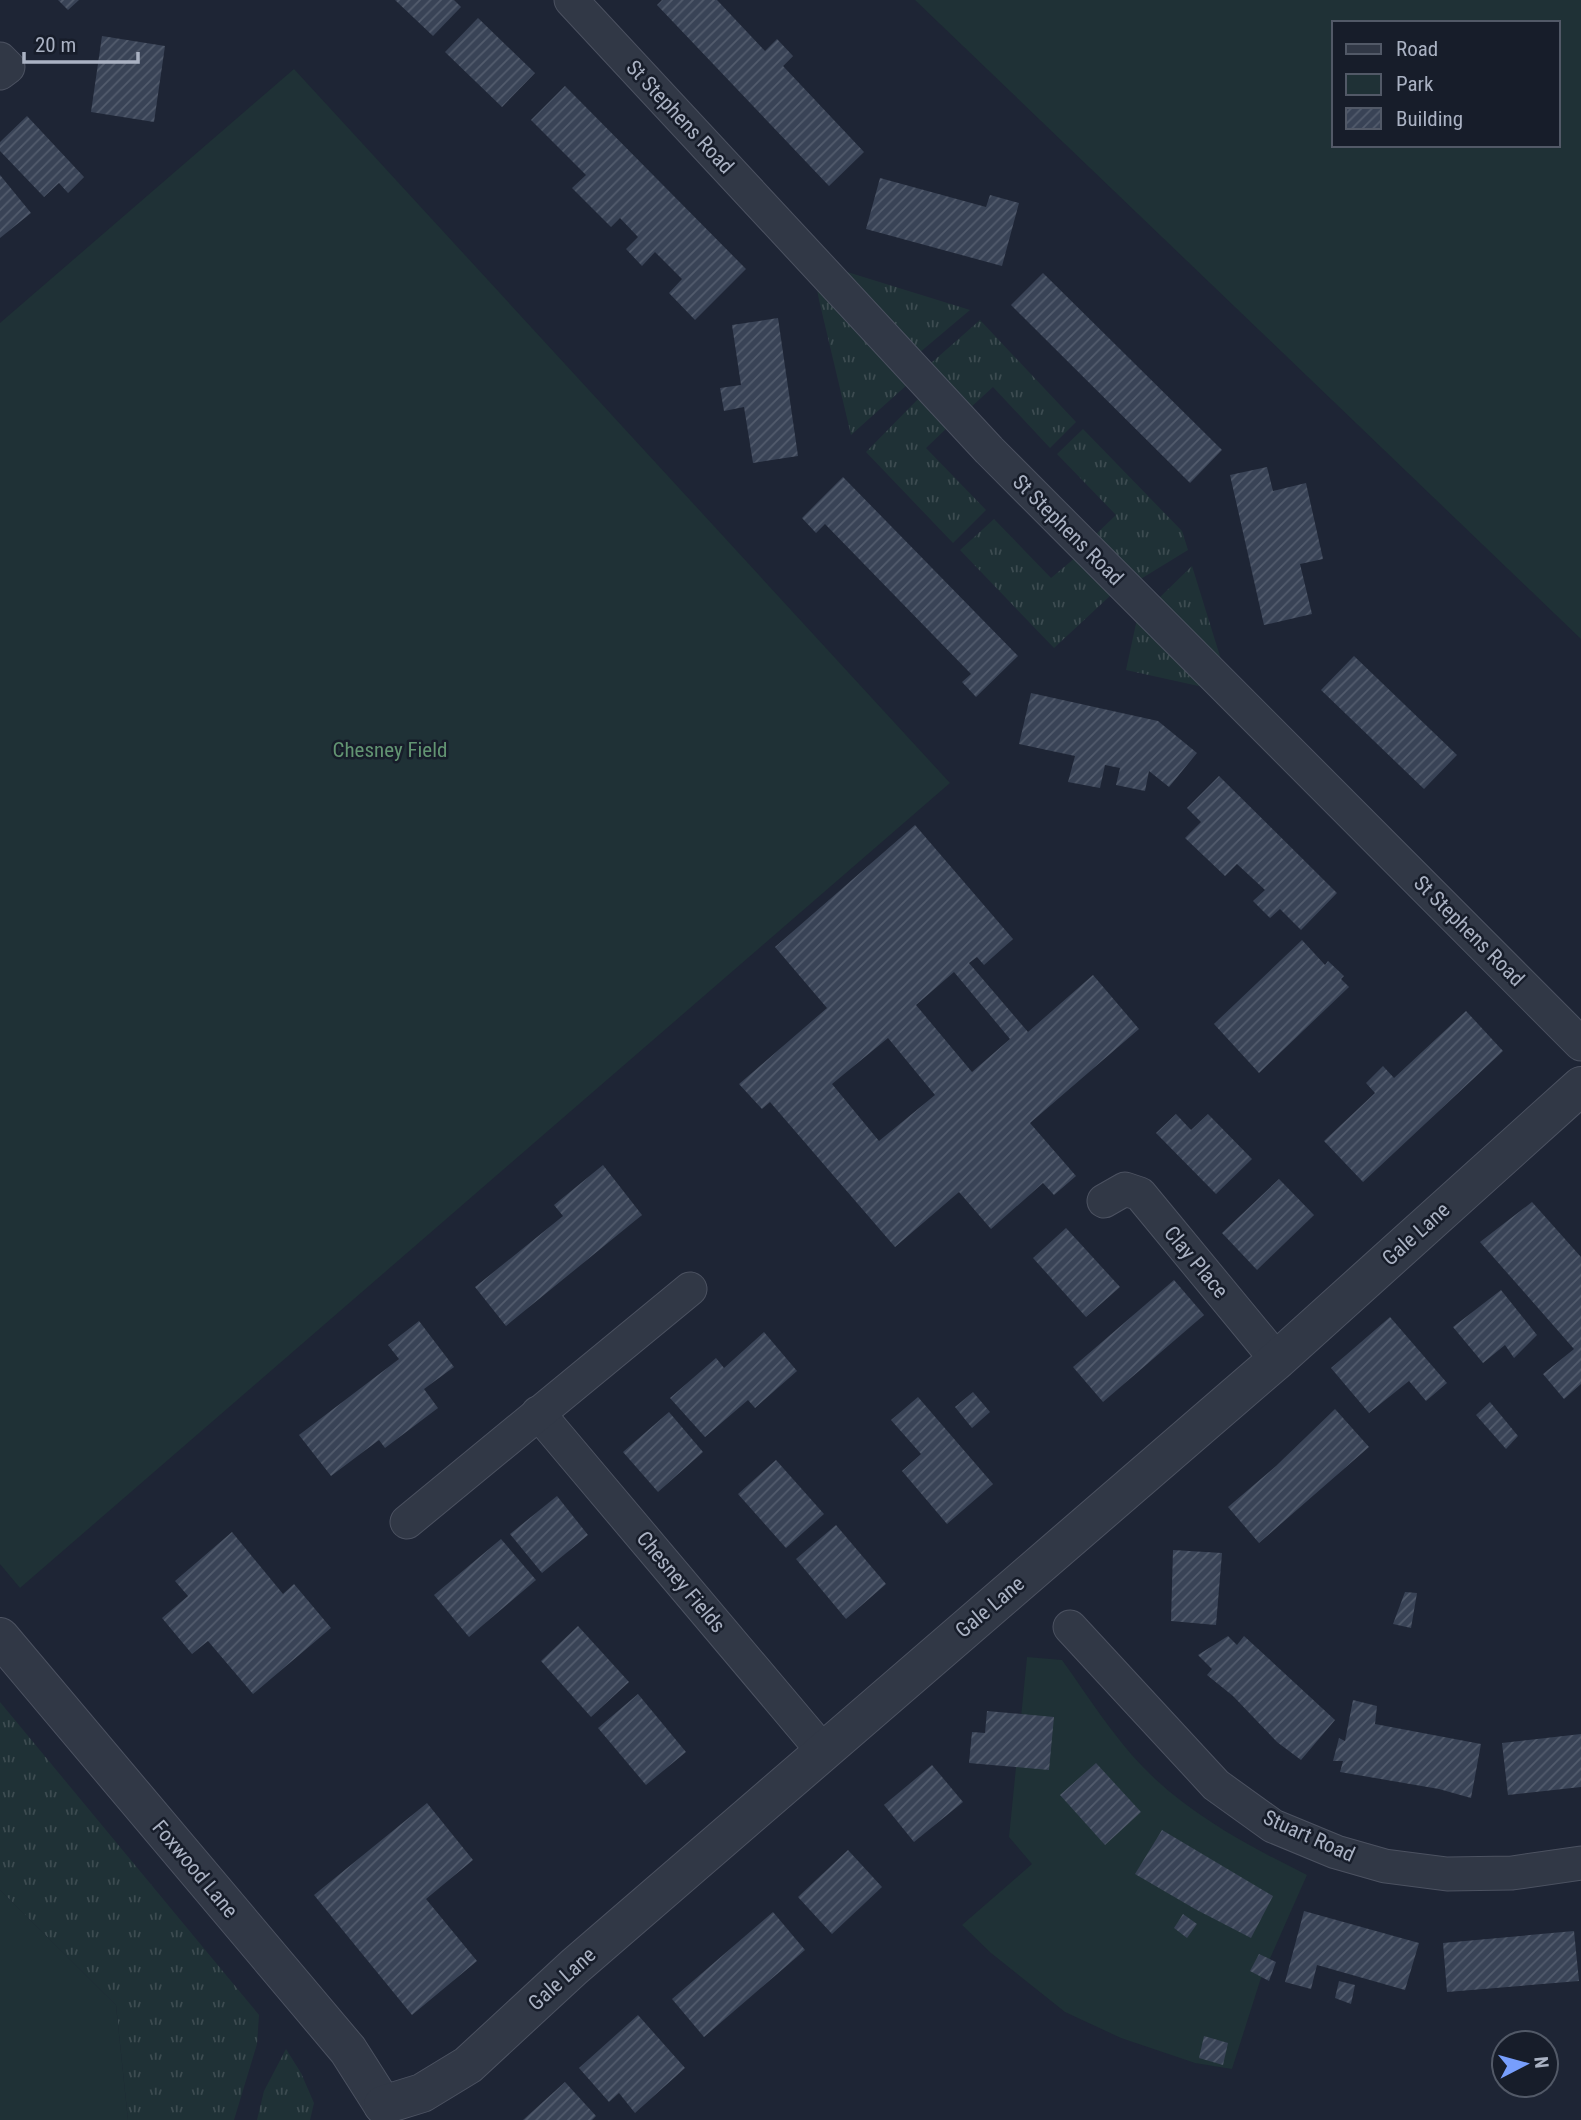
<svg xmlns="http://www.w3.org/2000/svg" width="1581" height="2120" viewBox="0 0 1581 2120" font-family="'Roboto Condensed',sans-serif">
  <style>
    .grass { fill: url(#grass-tufts) }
    .green { fill: #1f3136; fill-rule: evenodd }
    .building { fill: url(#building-hatch); fill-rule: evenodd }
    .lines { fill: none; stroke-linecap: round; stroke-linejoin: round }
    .minor-casing { stroke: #4c5261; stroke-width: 35 }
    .tertiary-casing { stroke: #4c5261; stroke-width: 40 }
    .minor { stroke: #313846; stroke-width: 33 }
    .tertiary { stroke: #313846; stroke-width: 38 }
    .labels { text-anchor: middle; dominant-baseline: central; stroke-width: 5; stroke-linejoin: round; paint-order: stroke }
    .street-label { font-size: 21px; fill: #aab2c3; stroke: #171d2a }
    .park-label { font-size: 21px; fill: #629472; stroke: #171d2a }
  </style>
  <defs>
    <pattern id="grass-tufts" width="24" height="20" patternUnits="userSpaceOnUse" patternTransform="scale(1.75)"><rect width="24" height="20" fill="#1f3136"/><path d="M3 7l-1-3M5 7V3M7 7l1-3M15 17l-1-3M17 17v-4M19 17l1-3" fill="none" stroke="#3d4c51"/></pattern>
    <pattern id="building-hatch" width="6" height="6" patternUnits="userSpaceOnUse" patternTransform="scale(1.75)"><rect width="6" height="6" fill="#394356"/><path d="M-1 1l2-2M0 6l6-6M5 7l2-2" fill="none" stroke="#535c6d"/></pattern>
  </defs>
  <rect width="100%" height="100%" fill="#1e2535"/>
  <g class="grass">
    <polygon points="844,271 970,310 919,353"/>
    <polygon points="816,284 908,384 851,435 819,300"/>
    <polygon points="980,320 1076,422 1050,448 993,387 970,408 930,364"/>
    <polygon points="921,396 949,426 926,448 986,510 953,543 866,452"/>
    <polygon points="1083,429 1182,531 1188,550 1139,580 1093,537 1116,515 1057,454"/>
    <polygon points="994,519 1051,578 1076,557 1111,595 1054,648 960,550"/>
    <polygon points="1192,566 1223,666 1157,600"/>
    <polygon points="1137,619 1203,687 1126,670"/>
    <polygon points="0,1702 259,2015 257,2044 234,2120 128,2120 116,2005 0,1890"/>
    <polygon points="286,2049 301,2073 314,2103 310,2120 257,2120 264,2091"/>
  </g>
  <g class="green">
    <path d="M915,0h666v639zM1334,23h224v122h-224z"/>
    <polygon points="294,69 950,783 20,1588 0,1564 0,323"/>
    <path d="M1027,1657l35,3c26,36 50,75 81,107 45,47 106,79 164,108l-47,106 -28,88 -37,-6 -74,-25 -56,-26 -74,-59 -29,-28 70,-61 -23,-27z"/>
    <polygon points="0,1890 116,2005 128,2120 0,2120"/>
  </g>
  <g class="building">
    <polygon points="58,0 79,0 68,10"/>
    <polygon points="395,0 454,0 461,7 433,36"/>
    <polygon points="662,0 717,0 765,51 777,39 793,56 783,66 864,152 829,186 657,5"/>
    <polygon points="478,18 535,73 502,107 445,52"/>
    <polygon points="102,36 165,46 154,122 91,112"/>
    <polygon points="565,86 746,269 695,320 669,293 682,279 655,252 642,266 626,249 638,237 620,218 611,227 572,188 586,175 531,120"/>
    <polygon points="27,116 84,177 68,193 59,183 44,197 0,151 0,142"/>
    <polygon points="0,175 31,213 0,238"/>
    <polygon points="880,178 986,207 990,195 1019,203 1002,266 866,229"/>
    <polygon points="1043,273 1222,450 1190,483 1011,305"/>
    <polygon points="778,318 798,456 753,463 744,407 724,411 720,388 741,385 732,325"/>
    <polygon points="1267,467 1273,491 1306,483 1323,559 1300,564 1312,614 1264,625 1230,475"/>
    <polygon points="843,477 1018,656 976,697 962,682 971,674 825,524 816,533 802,518"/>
    <polygon points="1354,656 1457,755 1424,789 1321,690"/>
    <polygon points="1031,693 1158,721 1197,753 1169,787 1149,771 1145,791 1116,785 1120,768 1105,765 1100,788 1068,782 1075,756 1019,744"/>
    <polygon points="1219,776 1337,893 1301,930 1280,909 1270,918 1253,901 1265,890 1237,864 1225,876 1185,838 1201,822 1187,808"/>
    <path d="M915,825l98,114 -29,26 -7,-8 -8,6 59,69 65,-57 46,54 -109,94 46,53 -22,19 -11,-12 -52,46 -32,-37 -64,55 -125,-145 -8,7 -23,-25 88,-76 -52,-61zM954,972l56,67 -38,33 -56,-67zM888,1038l47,57 -56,46 -47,-57z"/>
    <polygon points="1302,940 1325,965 1328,961 1344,976 1341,979 1349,987 1259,1073 1214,1024"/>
    <polygon points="1466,1011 1503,1051 1363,1182 1324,1141 1375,1093 1366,1083 1383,1066 1394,1078"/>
    <polygon points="1176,1114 1191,1130 1208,1114 1252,1159 1216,1194 1156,1133"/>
    <polygon points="603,1165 642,1215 506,1326 475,1287 563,1216 554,1205"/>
    <polygon points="1279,1179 1314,1215 1257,1270 1222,1233"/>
    <polygon points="1532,1202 1581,1257 1581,1384 1564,1399 1543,1374 1574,1349 1480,1242"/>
    <polygon points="1066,1228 1120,1287 1086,1317 1033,1258"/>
    <polygon points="1174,1280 1204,1315 1103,1402 1073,1367"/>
    <polygon points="1501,1290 1537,1335 1514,1358 1505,1345 1483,1363 1453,1327"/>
    <polygon points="1390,1317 1447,1383 1426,1401 1409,1381 1369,1413 1331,1368"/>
    <polygon points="419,1321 454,1367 424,1389 438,1408 385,1448 379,1440 331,1476 299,1435 399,1359 388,1345"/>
    <polygon points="764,1332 797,1371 755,1408 748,1400 705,1437 670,1398 716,1358 724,1368"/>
    <polygon points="973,1392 990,1412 972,1428 955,1407"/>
    <polygon points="918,1397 993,1484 947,1524 902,1471 921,1454 891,1420"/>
    <polygon points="1490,1402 1518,1436 1506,1449 1476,1415"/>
    <polygon points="1335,1409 1369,1447 1259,1543 1228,1507 1276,1466"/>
    <polygon points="669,1412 703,1452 658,1492 623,1452"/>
    <polygon points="776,1460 824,1514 786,1548 738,1494"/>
    <polygon points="557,1496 588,1535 542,1573 510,1534"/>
    <polygon points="836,1525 886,1584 846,1619 796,1559"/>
    <polygon points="232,1532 283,1594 294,1584 331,1628 253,1694 208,1641 192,1654 162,1618 188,1596 175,1581"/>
    <polygon points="501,1539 536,1580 469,1637 434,1595"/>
    <polygon points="1173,1550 1222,1553 1216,1625 1171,1621"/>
    <polygon points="1405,1592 1417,1593 1411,1628 1393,1624"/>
    <polygon points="578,1626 629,1682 591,1717 541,1661"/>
    <polygon points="1228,1636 1237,1645 1244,1636 1335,1720 1301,1760 1277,1742 1233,1696 1207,1675 1212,1669 1198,1655"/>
    <polygon points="638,1694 686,1752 646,1785 598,1728"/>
    <polygon points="1353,1700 1377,1706 1375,1724 1481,1744 1471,1798 1439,1789 1340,1772 1343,1761 1333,1761 1339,1738 1345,1741"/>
    <polygon points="987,1711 1054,1717 1049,1770 969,1763 972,1732 985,1733"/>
    <polygon points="1581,1734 1581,1787 1508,1795 1502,1743"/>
    <polygon points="1096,1763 1141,1812 1105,1845 1060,1795"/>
    <polygon points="932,1765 963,1802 914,1842 884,1805"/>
    <polygon points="427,1803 473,1860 426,1899 477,1961 412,2015 314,1895"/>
    <polygon points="1162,1830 1273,1896 1251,1938 1195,1909 1135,1874"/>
    <polygon points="848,1850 882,1887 832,1934 798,1897"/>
    <polygon points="1304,1911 1419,1943 1405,1990 1317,1965 1311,1989 1285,1982"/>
    <polygon points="773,1912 805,1950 704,2037 672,1999"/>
    <polygon points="1183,1914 1197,1924 1187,1938 1174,1928"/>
    <polygon points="1574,1931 1579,1981 1447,1992 1443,1943"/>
    <polygon points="1259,1954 1276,1962 1269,1981 1250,1971"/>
    <polygon points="1339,1981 1355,1985 1351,2004 1335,1998"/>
    <polygon points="638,2015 685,2068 635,2113 619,2093 609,2102 579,2068"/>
    <polygon points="1204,2036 1228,2043 1223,2065 1199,2058"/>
    <polygon points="565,2082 596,2116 592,2120 523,2120"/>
  </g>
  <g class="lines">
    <g class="minor-casing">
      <g id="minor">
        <polyline points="571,0 989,450 1581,1044"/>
        <polyline points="0,59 8,67 0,73"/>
        <polyline points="1104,1201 1125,1189 1140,1194 1277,1360"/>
        <polyline points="538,1413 823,1751"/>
        <polyline points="407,1522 690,1289"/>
        <polyline points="1070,1627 1216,1785 1273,1826 1336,1852 1385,1866 1447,1874 1512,1873 1581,1863"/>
      </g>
    </g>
    <g class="tertiary-casing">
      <g id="tertiary">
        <polyline points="0,1637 348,2050 383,2105"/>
        <polyline points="383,2105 422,2093 468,2065 574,1967 1277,1360 1581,1086"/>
      </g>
    </g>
    <use href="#minor" class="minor"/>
    <use href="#tertiary" class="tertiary"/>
  </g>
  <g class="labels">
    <g class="street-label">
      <text transform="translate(680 117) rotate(47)">St Stephens Road</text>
      <text transform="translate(1068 530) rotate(45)">St Stephens Road</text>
      <text transform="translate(1469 931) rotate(45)">St Stephens Road</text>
      <text transform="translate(1416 1234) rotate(-42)">Gale Lane</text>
      <text transform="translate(1196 1262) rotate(50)">Clay Place</text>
      <text transform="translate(681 1582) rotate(50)">Chesney Fields</text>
      <text transform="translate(990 1607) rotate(-40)">Gale Lane</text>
      <text transform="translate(1309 1836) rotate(24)">Stuart Road</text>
      <text transform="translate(195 1869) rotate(50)">Foxwood Lane</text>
      <text transform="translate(562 1979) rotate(-42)">Gale Lane</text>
    </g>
    <g class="park-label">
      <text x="390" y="750">Chesney Field</text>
    </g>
  </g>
  <rect x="1332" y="21" width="228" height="126" fill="#171d2a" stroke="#525967" stroke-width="2"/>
  <rect x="1346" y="44" width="35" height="10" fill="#313846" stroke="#525967" stroke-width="2"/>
  <text x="1396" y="56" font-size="21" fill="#aab2c3">Road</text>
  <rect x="1346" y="74" width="35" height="21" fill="#1f3136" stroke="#525967" stroke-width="2"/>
  <text x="1396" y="91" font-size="21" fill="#aab2c3">Park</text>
  <rect x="1346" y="108" width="35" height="21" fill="url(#building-hatch)" stroke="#525967" stroke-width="2"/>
  <text x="1396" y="126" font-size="21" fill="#aab2c3">Building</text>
  <g transform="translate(1525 2064) rotate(84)"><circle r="33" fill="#171d2a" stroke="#525967" stroke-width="2"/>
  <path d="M0-5L12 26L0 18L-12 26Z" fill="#779efc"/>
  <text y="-10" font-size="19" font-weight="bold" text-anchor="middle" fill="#aab2c3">N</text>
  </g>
  <path d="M24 52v10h114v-10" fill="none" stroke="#aab2c3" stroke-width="3.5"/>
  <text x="35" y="52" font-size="21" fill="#aab2c3" stroke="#171d2a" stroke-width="5" paint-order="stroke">20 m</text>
</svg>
